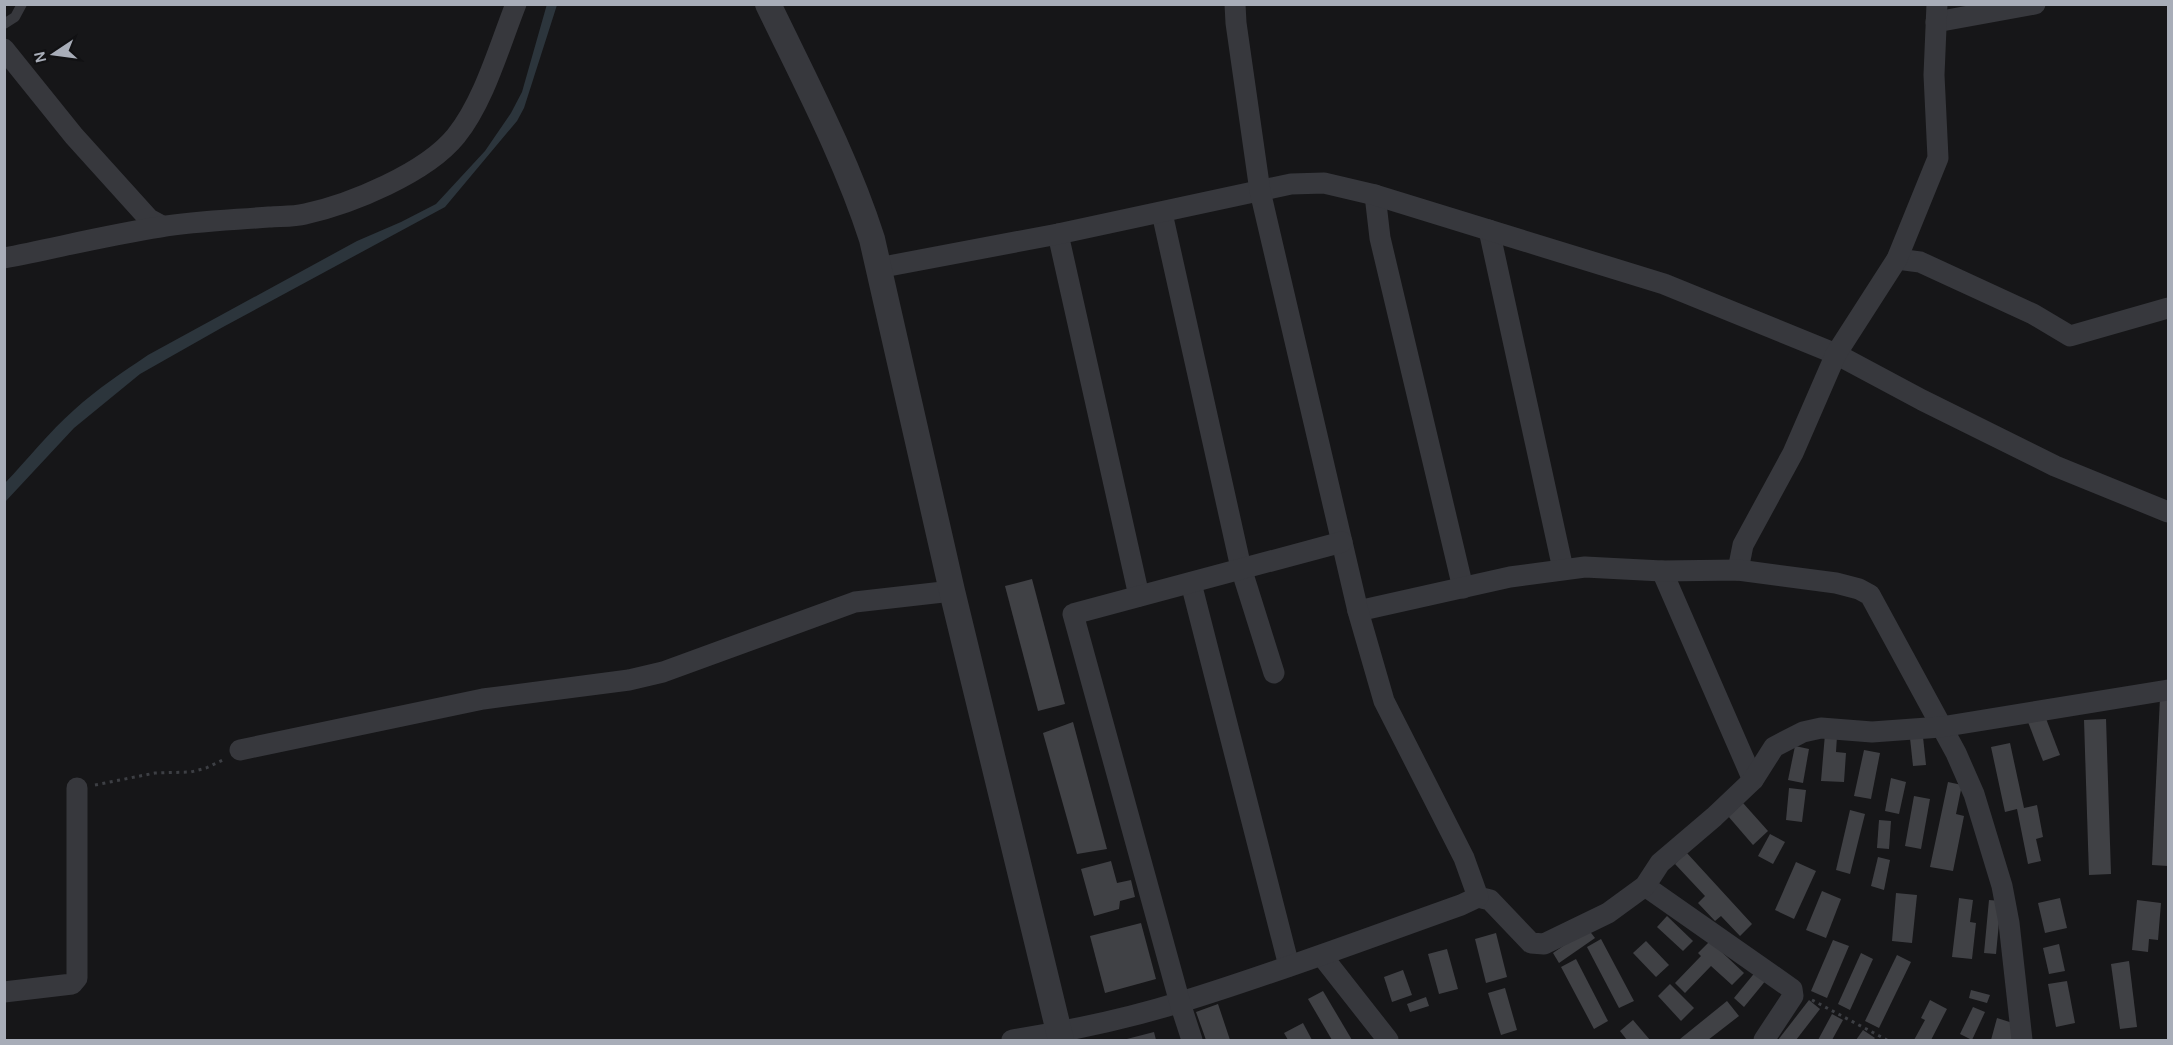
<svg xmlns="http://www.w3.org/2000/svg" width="2173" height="1045" viewBox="0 0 2173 1045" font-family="Karla,sans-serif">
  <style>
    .water { fill: #2c353c }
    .building { fill: #404145 }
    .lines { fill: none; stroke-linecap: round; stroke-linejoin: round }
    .path { stroke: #3d3f44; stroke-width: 3; stroke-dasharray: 3 4.5; stroke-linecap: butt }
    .service { stroke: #37383d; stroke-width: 10 }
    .minor { stroke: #37383d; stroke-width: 21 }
    .tertiary { stroke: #37383d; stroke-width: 26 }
  </style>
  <rect width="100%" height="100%" fill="#161618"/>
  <path class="water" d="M547,4l10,1 -33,103 -7,13 -72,86 -222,120 -83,47 -66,54 -69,74v-19c23,-24 44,-51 69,-73 23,-21 49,-38 74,-55l209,-114 44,-19 35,-18 49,-53 26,-38 11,-21z"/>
  <g class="building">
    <polygon points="1032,579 1065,704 1038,711 1005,586"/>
    <polygon points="2160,698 2168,699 2168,866 2152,865"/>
    <polygon points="2045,716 2060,755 2043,761 2028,722"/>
    <polygon points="2106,719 2111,874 2089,875 2084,720"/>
    <polygon points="1073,722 1107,849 1077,854 1043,733"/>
    <polygon points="1825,734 1837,736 1836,752 1846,753 1844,782 1821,781"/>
    <polygon points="1923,737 1926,765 1913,766 1910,738"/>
    <polygon points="2010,743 2024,808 2037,805 2043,837 2036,839 2041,861 2028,864 2017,809 2005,812 1991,747"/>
    <polygon points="1795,746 1809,749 1803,783 1788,780"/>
    <polygon points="1864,750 1880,753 1871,799 1854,796"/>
    <polygon points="1891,778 1906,782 1899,814 1885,811"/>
    <polygon points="1948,782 1962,785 1956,814 1964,816 1953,871 1930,867"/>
    <polygon points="1789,788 1806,790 1802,822 1786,820"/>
    <polygon points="1914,796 1930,799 1921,849 1905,846"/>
    <polygon points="1743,803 1768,831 1753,845 1728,816"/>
    <polygon points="1850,810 1865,814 1850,874 1836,870"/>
    <polygon points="1879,820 1891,821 1889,849 1877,848"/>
    <polygon points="1770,834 1785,842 1773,864 1758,856"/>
    <polygon points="1686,852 1752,924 1740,936 1721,916 1715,921 1698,903 1705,896 1675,864"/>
    <polygon points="1878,857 1890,860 1884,890 1871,886"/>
    <polygon points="1111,861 1117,883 1131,880 1135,897 1120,901 1119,909 1094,916 1081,869"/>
    <polygon points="1796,862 1816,871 1794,919 1775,910"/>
    <polygon points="1822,891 1841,899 1826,938 1806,930"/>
    <polygon points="1896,893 1917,895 1912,943 1892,941"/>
    <polygon points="1959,898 1973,900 1970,922 1976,923 1972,959 1952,957"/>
    <polygon points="2060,898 2067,928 2045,933 2038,903"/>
    <polygon points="1989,900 2001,901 1996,954 1984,953"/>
    <polygon points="2137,900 2161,903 2158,940 2149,939 2148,952 2132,950"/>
    <polygon points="1667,916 1693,941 1683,951 1657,927"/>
    <polygon points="1141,923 1156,979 1105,993 1090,936"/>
    <polygon points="1588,929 1595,938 1559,963 1553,953"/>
    <polygon points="1496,933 1507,977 1486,983 1475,939"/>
    <polygon points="1601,939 1634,1001 1619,1008 1587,947"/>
    <polygon points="1833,940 1849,946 1827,998 1811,991"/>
    <polygon points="1646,941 1669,965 1656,977 1633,953"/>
    <polygon points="1710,941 1744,973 1732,985 1711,966 1685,993 1675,983 1701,956 1698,953"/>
    <polygon points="2059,944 2065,971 2049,974 2043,948"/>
    <polygon points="1447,949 1458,989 1439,994 1428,954"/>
    <polygon points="1861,953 1873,959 1850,1010 1838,1004"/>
    <polygon points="1897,955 1911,962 1879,1028 1865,1021"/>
    <polygon points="1576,959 1608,1021 1594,1029 1561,967"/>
    <polygon points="2129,961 2137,1027 2120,1029 2111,964"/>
    <polygon points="1403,970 1412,995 1392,1002 1384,977"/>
    <polygon points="1757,970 1767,979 1744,1007 1734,998"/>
    <polygon points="2067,981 2075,1023 2056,1027 2048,984"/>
    <polygon points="1670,984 1694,1008 1681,1021 1658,996"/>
    <polygon points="1505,988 1517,1030 1501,1035 1488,993"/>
    <polygon points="1971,990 1990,995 1987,1003 1969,998"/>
    <polygon points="1323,991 1352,1040 1332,1040 1308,999"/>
    <polygon points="1426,997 1429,1006 1410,1012 1407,1004"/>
    <polygon points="1809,1000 1820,1009 1796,1040 1778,1040"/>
    <polygon points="1930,1000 1947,1009 1931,1040 1914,1040 1925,1020 1921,1018"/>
    <polygon points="1727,1001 1739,1016 1708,1040 1682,1040 1680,1039"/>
    <polygon points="1218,1004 1230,1040 1206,1040 1196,1012"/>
    <polygon points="1973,1007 1985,1012 1972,1040 1960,1034"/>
    <polygon points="1832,1014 1843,1020 1832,1040 1818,1040"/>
    <polygon points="1997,1018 2016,1024 2012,1040 1991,1040"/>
    <polygon points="1633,1020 1650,1040 1627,1040 1620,1031"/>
    <polygon points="1303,1023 1312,1040 1288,1040 1284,1033"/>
    <polygon points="1863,1030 1875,1038 1873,1040 1856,1040"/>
    <polygon points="1154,1032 1156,1040 1123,1040"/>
  </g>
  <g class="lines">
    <g class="path">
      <polyline points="95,785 155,773 191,772 206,768 225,759"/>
      <polyline points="1812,1000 1887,1040"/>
    </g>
    <polyline class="service" points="4,24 15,17 22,4"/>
    <g class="minor">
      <polyline points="1936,22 2035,4"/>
      <polyline points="4,49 74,136 149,219 162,226"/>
      <polyline points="1375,195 1380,238 1463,588"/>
      <polyline points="1162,213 1241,568 1274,673"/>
      <polyline points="1489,230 1563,569"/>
      <polyline points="1058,234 1139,596"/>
      <path d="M4,258c52,-10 104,-23 156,-31 36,-6 73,-7 109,-10 11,-1 24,0 36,-3 46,-10 121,-41 151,-78 28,-35 43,-89 60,-132"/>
      <polyline points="1897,259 1920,262 2033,314 2070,336 2168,308"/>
      <polyline points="878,268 1058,234 1291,184 1324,183 1375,195 1664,284 1836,354 1922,400 2055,466 2168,512"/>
      <polyline points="1738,570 1743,545 1793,453 1836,354 1897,259 1938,158 1934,75 1937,4"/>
      <polyline points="1662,571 1753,780"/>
      <polyline points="1191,583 1289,966"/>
      <polyline points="1358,611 1510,577 1585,567 1662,571 1738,570 1836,583 1859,589 1870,595 1956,753 1974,794 2002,886 2009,923 2022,1040"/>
      <polyline points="240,750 483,699 629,680 663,672 855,602 952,591"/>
      <polyline points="1645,886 1792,989 1793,996 1764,1040"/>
      <polyline points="1478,897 1490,900 1531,943 1544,944 1608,913 1645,886 1660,863 1714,817 1753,780 1774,747 1803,732 1821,728 1872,732 1941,727 2168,690"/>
      <polyline points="1322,956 1388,1040"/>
      <polyline points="4,992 72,984 77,978 77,788"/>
      <path d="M1012,1040c57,-9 114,-21 169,-38 95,-29 187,-64 280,-97l17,-8 -14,-39 -80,-157 -26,-90 -98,-420 -24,-168 -1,-19"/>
      <polyline points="1192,1040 1180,1003 1073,614 1342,542"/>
    </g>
    <path class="tertiary" d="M768,4c37,77 78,154 104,235l80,352 109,449"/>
  </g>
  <rect width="2173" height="1045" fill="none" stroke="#a8adb8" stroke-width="12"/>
  <g transform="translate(54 54) rotate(257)" stroke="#111113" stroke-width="4.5" paint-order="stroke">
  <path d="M0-4.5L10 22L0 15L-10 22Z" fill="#a8adb8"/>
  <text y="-9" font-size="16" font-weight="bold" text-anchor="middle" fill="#a8adb8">N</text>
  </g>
</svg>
